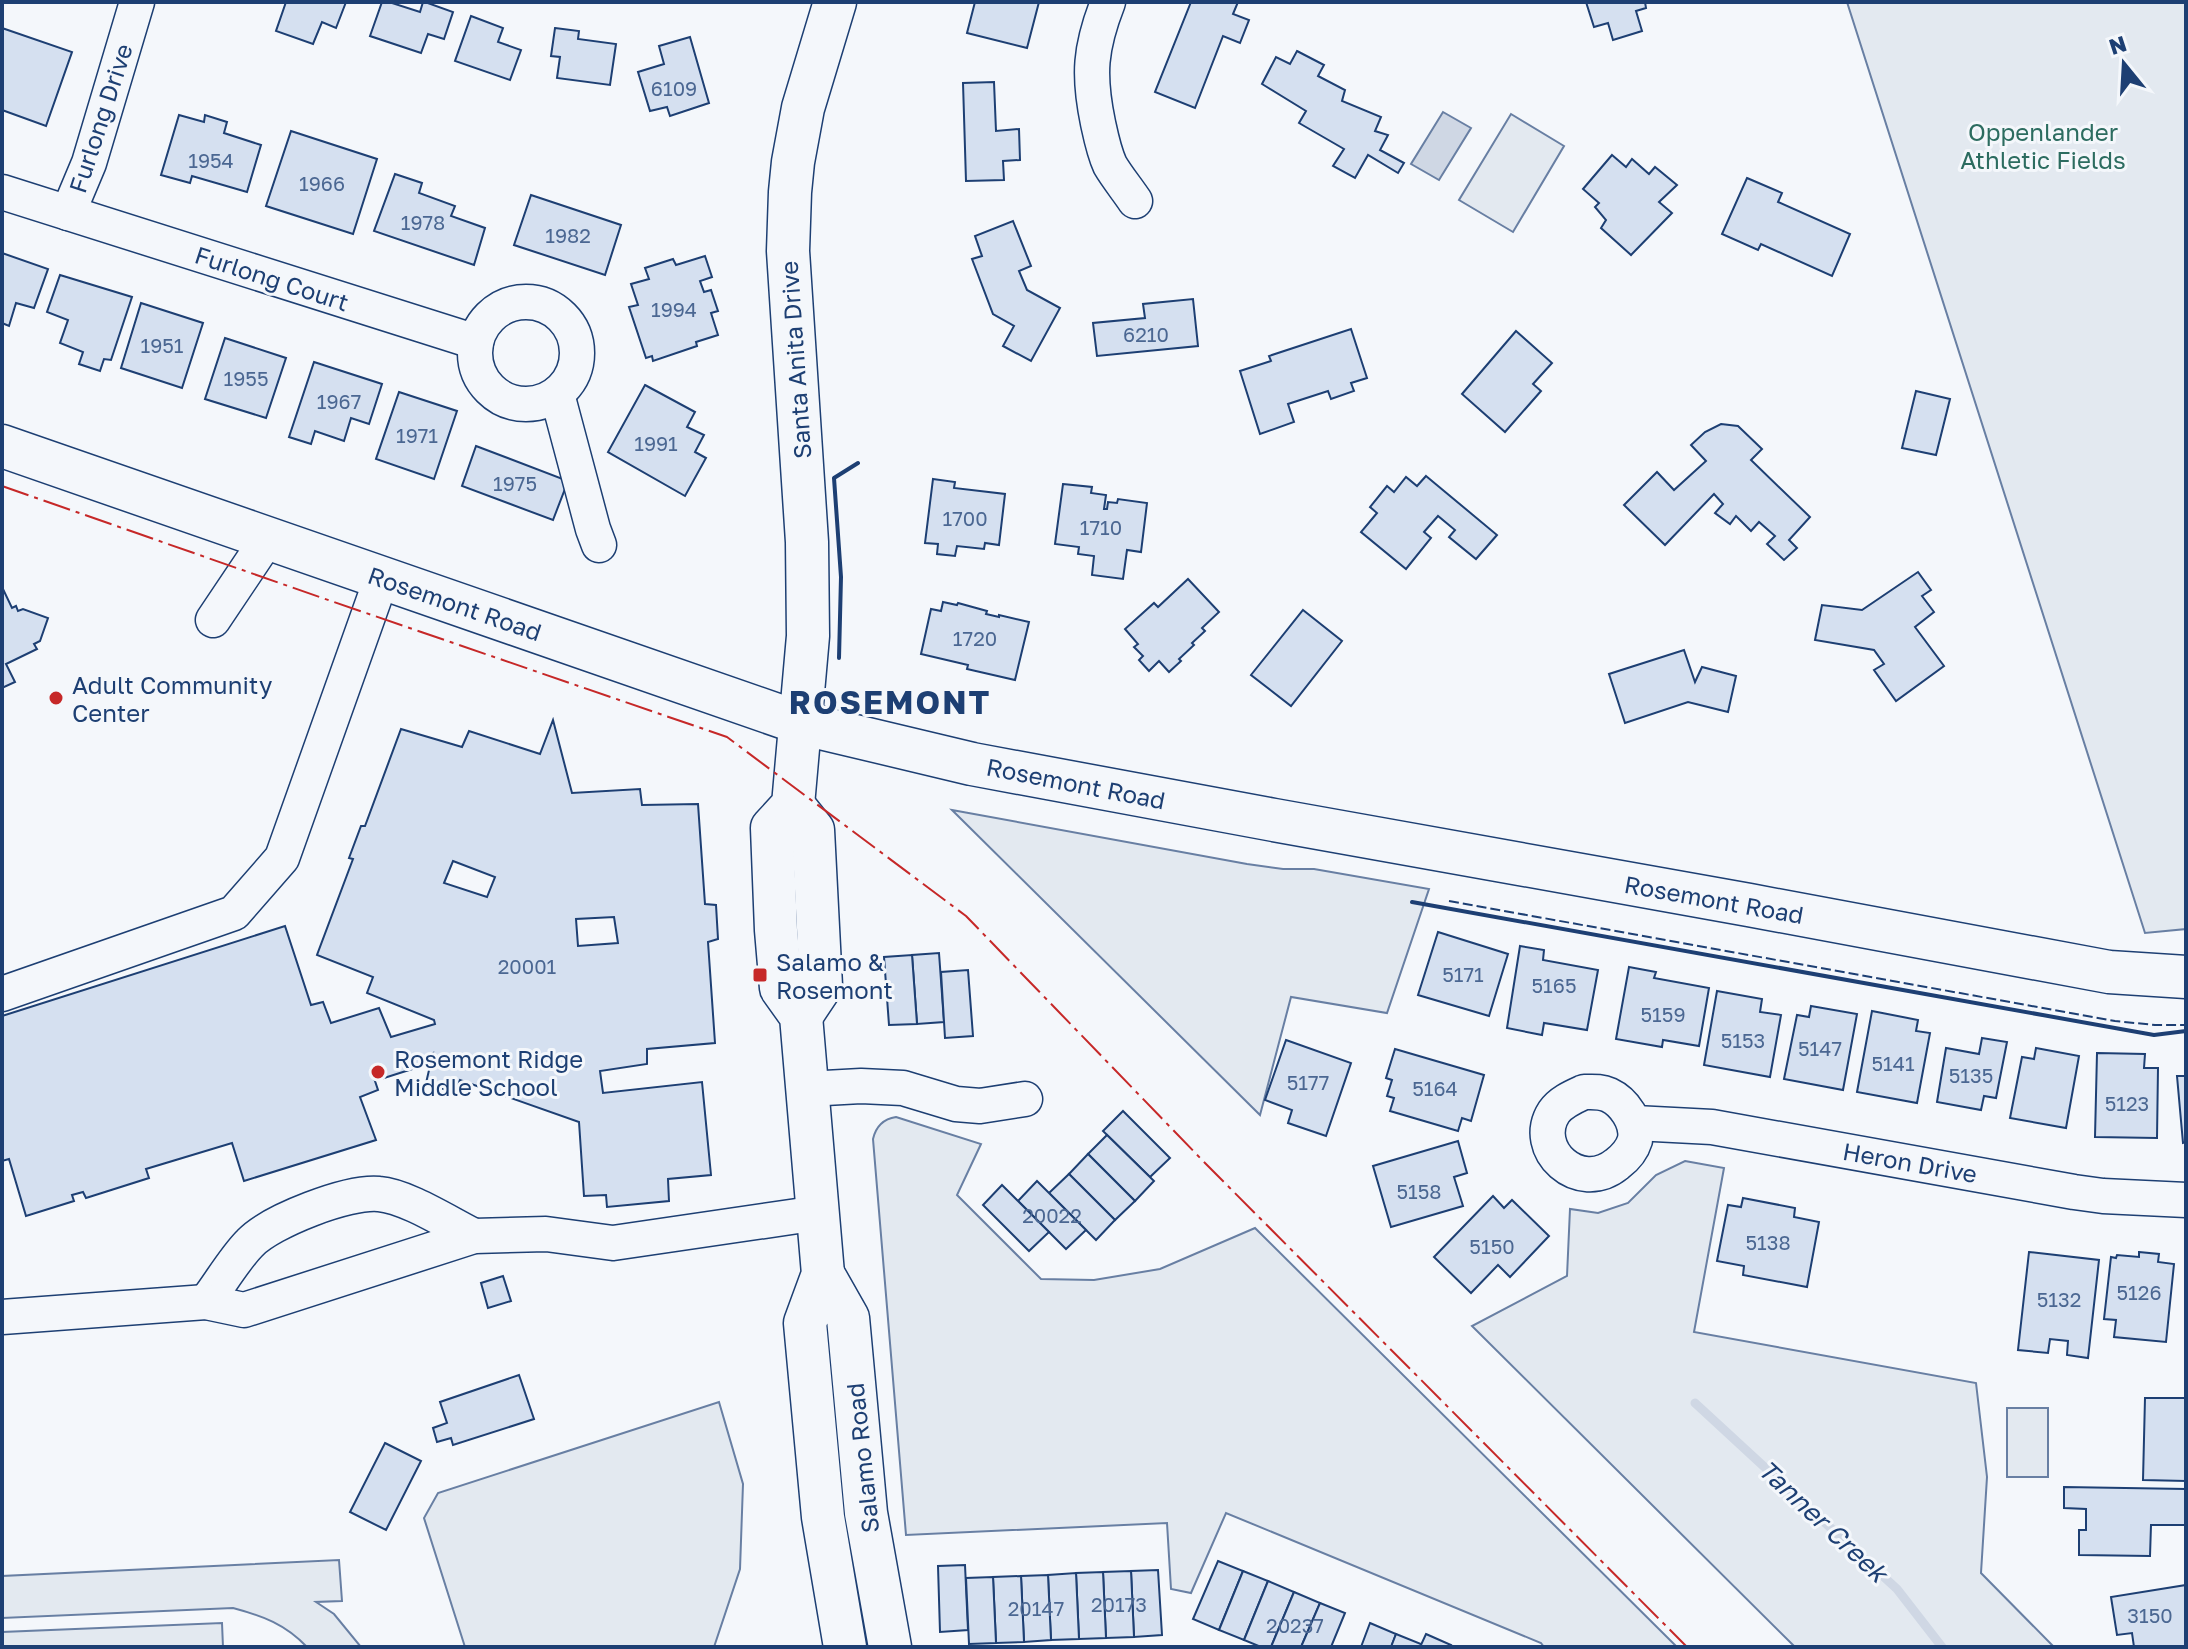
<svg xmlns="http://www.w3.org/2000/svg" width="2188" height="1649" viewBox="0 0 2188 1649" font-family="'Golos Text',sans-serif">
  <style>
    .green { fill: #e3e9f0; stroke: #687fa3; stroke-width: 2 }
    .water { fill: #cfd7e4; stroke: #687fa3; stroke-width: 2 }
    .lines { fill: none; stroke-linecap: round; stroke-linejoin: round }
    .stream { stroke: #cfd7e4; stroke-width: 9 }
    .building { fill: #d5e0f0; stroke: #1d3f73; stroke-width: 2; fill-rule: evenodd }
    .minor-casing { stroke: #1d3f73; stroke-width: 37 }
    .major-casing { stroke: #1d3f73; stroke-width: 45 }
    .minor { stroke: #f4f7fb; stroke-width: 34 }
    .major { stroke: #f4f7fb; stroke-width: 42 }
    .fence { stroke: #1d3f73; stroke-width: 2; stroke-dasharray: 10 4; stroke-linecap: butt }
    .wall { stroke: #1d3f73; stroke-width: 4 }
    .power { stroke: #c62828; stroke-width: 2; stroke-dasharray: 28 6 4 6; stroke-linecap: butt }
    .poi-dot { fill: #c62828; stroke: #f4f7fb; stroke-width: 3 }
    .labels { text-anchor: middle; dominant-baseline: central; stroke-width: 6; stroke-linejoin: round; paint-order: stroke }
    .number-label { font-size: 20px; fill: #4b6792 }
    .street-label { font-size: 24px; fill: #1d3f73; stroke: #f4f7fb }
    .park-label { font-size: 24px; fill: #2c6c60; stroke: #f4f7fb }
    .poi-label { font-size: 24px; fill: #1d3f73; stroke: #f4f7fb; text-anchor: start }
    .water-label { font-size: 26px; font-style: italic; fill: #1d3f73; stroke: #f4f7fb }
    .district-label { font-size: 32px; font-weight: bold; letter-spacing: 2px; fill: #1d3f73; stroke: #f4f7fb }
  </style>
  <rect width="100%" height="100%" fill="#f4f7fb"/>
  <g class="green">
    <polygon points="1847,2 2186,2 2186,929 2145,933"/>
    <polygon points="1511,114 1564,146 1513,232 1459,200"/>
    <polygon points="952,810 1247,864 1283,869 1314,869 1429,889 1387,1013 1291,997 1260,1115"/>
    <path d="M896,1117l85,27 -24,51 84,84 53,1 66,-11 95,-41 422,419h-133l-3,-4 -315,-130 -35,80 -20,-4 -4,-66 -261,12 -33,-396c3,-13 10,-20 23,-22z"/>
    <polygon points="1685,1161 1724,1168 1694,1332 1976,1383 1987,1477 1981,1573 2054,1647 1795,1647 1472,1326 1567,1276 1570,1209 1598,1213 1628,1203 1656,1175"/>
    <polygon points="719,1402 743,1484 740,1569 714,1647 465,1647 424,1518 438,1493"/>
    <rect x="2007" y="1408" width="41" height="69"/>
    <path d="M339,1560l3,41 -26,1 18,12 27,33h-54c-22,-23 -44,-31 -74,-39l-231,10v-42z"/>
    <polygon points="222,1623 223,1647 2,1647 2,1632"/>
  </g>
  <polygon class="water" points="1443,112 1471,128 1439,180 1411,164"/>
  <g class="lines">
    <polyline class="stream" points="1695,1403 1897,1589 1942,1647"/>
  </g>
  <g class="building">
    <polygon points="286,2 346,2 336,28 322,22 313,44 276,31"/>
    <polygon points="382,2 389,2 420,12 423,2 425,2 453,12 444,39 428,34 421,53 370,36"/>
    <polygon points="975,2 1039,2 1027,48 967,33"/>
    <polygon points="1191,2 1238,2 1233,14 1249,20 1240,43 1223,36 1195,108 1155,92"/>
    <polygon points="1586,2 1645,2 1646,8 1636,11 1642,31 1613,40 1608,23 1594,27"/>
    <polygon points="471,16 503,28 498,42 521,50 510,80 455,61"/>
    <polygon points="2,28 72,52 46,126 2,110"/>
    <polygon points="555,28 579,31 578,39 616,44 610,85 557,78 560,57 551,56"/>
    <polygon points="690,37 709,103 670,116 667,107 650,111 638,72 664,64 659,46"/>
    <polygon points="1297,51 1324,65 1318,76 1345,90 1342,101 1381,117 1375,131 1388,135 1380,150 1404,163 1398,173 1368,155 1355,178 1333,166 1344,149 1299,123 1306,111 1262,84 1276,57 1290,64"/>
    <polygon points="994,82 996,131 1019,129 1020,160 1003,161 1004,180 966,181 963,83"/>
    <polygon points="179,115 204,122 205,115 227,122 224,133 261,145 247,192 192,176 190,183 161,175"/>
    <polygon points="291,131 377,159 353,234 266,206"/>
    <polygon points="1612,155 1626,167 1632,159 1649,174 1655,167 1677,185 1659,202 1672,213 1631,255 1601,228 1606,220 1595,207 1599,203 1583,189"/>
    <polygon points="395,174 422,183 419,193 455,206 451,216 485,228 474,265 374,231"/>
    <polygon points="1747,178 1782,193 1778,202 1850,234 1832,276 1761,244 1758,250 1722,234"/>
    <polygon points="531,195 621,225 605,275 514,245"/>
    <polygon points="1013,221 1031,266 1019,271 1027,290 1060,308 1031,361 1003,346 1014,326 993,314 972,259 982,256 975,236"/>
    <polygon points="2,253 48,269 34,308 16,303 9,326 2,323"/>
    <polygon points="705,256 712,277 700,281 704,292 711,290 718,311 711,313 718,335 696,342 697,346 653,361 652,356 646,358 629,307 638,305 631,284 649,279 645,268 673,259 676,265"/>
    <polygon points="60,275 132,297 111,360 104,359 100,371 79,364 83,352 60,343 68,320 47,312"/>
    <polygon points="1193,299 1198,346 1097,356 1093,323 1145,318 1143,304"/>
    <polygon points="141,303 203,323 182,388 121,368"/>
    <polygon points="1351,329 1367,378 1351,383 1354,391 1331,399 1328,391 1288,404 1294,422 1260,434 1240,371 1271,361 1269,356"/>
    <polygon points="1516,331 1552,363 1533,384 1541,391 1505,432 1462,394"/>
    <polygon points="225,338 286,358 266,418 205,399"/>
    <polygon points="314,362 382,384 369,424 351,418 344,441 315,431 311,444 289,437"/>
    <polygon points="645,385 695,412 687,427 704,435 695,452 706,458 685,496 608,452"/>
    <polygon points="1916,391 1950,399 1936,455 1902,448"/>
    <polygon points="399,392 457,411 434,479 376,459"/>
    <polygon points="1721,424 1738,426 1762,449 1751,460 1810,517 1789,540 1797,548 1784,560 1767,544 1775,536 1759,522 1751,531 1736,516 1730,524 1715,513 1723,504 1714,494 1665,545 1624,505 1657,472 1674,490 1706,461 1691,445 1705,432"/>
    <polygon points="476,446 568,481 553,520 462,486"/>
    <polygon points="1426,476 1497,535 1476,559 1449,537 1455,530 1438,516 1424,532 1431,538 1406,569 1361,532 1377,513 1370,507 1387,486 1394,492 1406,477 1417,486"/>
    <polygon points="933,479 955,482 954,488 1005,494 999,545 985,543 984,549 957,546 955,556 937,554 938,544 925,543"/>
    <polygon points="1063,484 1092,487 1091,493 1106,495 1104,509 1107,509 1108,502 1117,503 1118,499 1147,503 1141,552 1127,550 1123,579 1092,575 1094,556 1078,554 1079,547 1055,544"/>
    <polygon points="1918,572 1931,590 1922,596 1934,612 1915,627 1944,666 1896,701 1874,670 1884,664 1874,650 1815,640 1822,605 1862,610"/>
    <polygon points="1188,579 1219,612 1202,628 1205,631 1192,643 1194,645 1179,659 1181,661 1169,672 1159,661 1149,671 1139,660 1143,656 1134,647 1138,644 1125,629 1154,603 1158,607"/>
    <polygon points="2,587 12,608 16,606 18,611 23,609 48,618 40,641 34,644 37,649 6,664 15,682 2,688"/>
    <polygon points="943,602 957,605 958,603 987,611 986,614 999,617 999,615 1029,622 1015,680 967,669 968,665 921,654 931,609 941,611"/>
    <polygon points="1303,610 1342,641 1291,706 1251,675"/>
    <polygon points="1684,650 1695,682 1702,667 1736,676 1728,712 1688,702 1625,723 1609,674"/>
    <path d="M553,720l19,73 68,-4 2,16 56,-1 7,100 11,1 2,34 -10,3 7,101 -68,6v15l-47,7 3,22 99,-11 9,93 -43,4 1,22 -62,6 -1,-12 -22,1 -5,-74 -119,-42 -5,13 -29,-10 7,-30 -7,2 2,9 -47,15 -4,-11 -6,1 7,21 -18,7 16,43 -132,41 -12,-38 -86,26 3,9 -63,20 -3,-6 -11,3 2,6 -48,15 -17,-57 -7,2v-145l283,-90 26,79 12,-3 8,21 48,-15 12,29 44,-13 -1,-4 -67,-27 6,-16 -56,-22 36,-96 -4,-1 12,-32h4l36,-97 61,18 7,-16 71,23zM453,861l42,16 -8,20 -43,-14zM614,917l4,26 -40,3 -2,-27z"/>
    <polygon points="1438,932 1508,954 1489,1016 1418,995"/>
    <polygon points="1520,946 1544,950 1543,960 1598,970 1587,1030 1544,1023 1542,1035 1507,1028"/>
    <polygon points="939,953 944,1022 917,1024 912,955"/>
    <polygon points="912,955 917,1024 889,1025 884,957"/>
    <polygon points="1629,967 1656,972 1654,978 1709,988 1699,1046 1663,1040 1662,1047 1616,1039"/>
    <polygon points="968,970 973,1036 945,1038 941,972"/>
    <polygon points="1717,991 1762,999 1760,1012 1781,1015 1770,1077 1704,1065"/>
    <polygon points="1811,1006 1857,1014 1843,1090 1784,1079 1797,1015 1809,1017"/>
    <polygon points="1872,1011 1918,1020 1916,1031 1930,1033 1917,1103 1857,1092"/>
    <polygon points="1982,1038 2007,1042 1996,1098 1984,1096 1981,1110 1937,1102 1946,1048 1979,1054"/>
    <polygon points="1286,1040 1351,1063 1326,1136 1288,1123 1292,1110 1265,1100"/>
    <polygon points="2036,1048 2079,1056 2066,1128 2010,1118 2022,1057 2034,1059"/>
    <polygon points="1395,1049 1484,1075 1471,1121 1462,1118 1458,1131 1390,1111 1394,1098 1387,1096 1392,1080 1386,1078"/>
    <polygon points="2097,1053 2145,1054 2144,1068 2158,1068 2157,1138 2095,1137"/>
    <polygon points="2177,1076 2186,1076 2186,1142 2183,1143"/>
    <polygon points="1123,1111 1170,1158 1150,1177 1103,1131"/>
    <polygon points="1107,1135 1154,1181 1135,1201 1088,1154"/>
    <polygon points="1458,1141 1467,1173 1454,1177 1463,1206 1391,1227 1373,1166"/>
    <polygon points="1088,1154 1135,1201 1115,1220 1069,1174"/>
    <polygon points="1069,1174 1115,1220 1096,1240 1049,1193"/>
    <polygon points="1037,1181 1086,1230 1066,1249 1018,1201"/>
    <polygon points="1002,1185 1049,1232 1029,1251 983,1205"/>
    <polygon points="1493,1196 1504,1208 1512,1200 1549,1236 1510,1277 1498,1265 1471,1293 1434,1257"/>
    <polygon points="1743,1198 1795,1208 1794,1217 1819,1222 1807,1287 1743,1275 1744,1266 1717,1261 1728,1205 1741,1207"/>
    <polygon points="2029,1252 2099,1260 2088,1358 2067,1355 2068,1341 2050,1339 2048,1353 2018,1350"/>
    <polygon points="2139,1252 2159,1254 2158,1262 2174,1264 2166,1342 2114,1337 2116,1320 2104,1319 2111,1257 2116,1258 2117,1255 2139,1257"/>
    <polygon points="503,1276 511,1301 488,1308 481,1283"/>
    <polygon points="519,1375 534,1419 453,1445 451,1438 437,1442 433,1428 447,1423 440,1402"/>
    <polygon points="2145,1398 2186,1398 2186,1481 2143,1480"/>
    <polygon points="385,1443 421,1461 386,1530 350,1512"/>
    <polygon points="2064,1487 2186,1489 2186,1525 2151,1525 2150,1556 2079,1555 2079,1530 2086,1530 2086,1509 2064,1508"/>
    <polygon points="1218,1561 1243,1571 1219,1630 1193,1619"/>
    <polygon points="965,1565 968,1630 940,1632 938,1566"/>
    <polygon points="1158,1570 1162,1635 1134,1637 1131,1571"/>
    <polygon points="1131,1571 1134,1637 1106,1638 1103,1572"/>
    <polygon points="1243,1571 1268,1581 1244,1640 1219,1630"/>
    <polygon points="1103,1572 1106,1638 1079,1639 1076,1573"/>
    <polygon points="1076,1573 1079,1639 1051,1640 1048,1575"/>
    <polygon points="1048,1575 1051,1640 1024,1642 1021,1576"/>
    <polygon points="1021,1576 1024,1642 996,1643 993,1577"/>
    <polygon points="993,1577 996,1643 969,1644 966,1578"/>
    <polygon points="1268,1581 1294,1592 1271,1647 1261,1647 1244,1640"/>
    <polygon points="2186,1585 2186,1646 2134,1647 2132,1633 2117,1635 2111,1597"/>
    <polygon points="1294,1592 1320,1603 1301,1647 1271,1647"/>
    <polygon points="1320,1603 1345,1613 1331,1647 1301,1647"/>
    <polygon points="1370,1623 1396,1634 1391,1647 1361,1647"/>
    <polygon points="1396,1634 1421,1644 1420,1647 1391,1647"/>
    <polygon points="1426,1634 1451,1645 1450,1647 1420,1647"/>
  </g>
  <g class="lines">
    <g class="minor-casing">
      <g id="minor">
        <path d="M1108,2c-18,46 -20,73 -10,121 3,14 6,29 12,42 7,12 17,24 25,36"/>
        <polyline points="2,192 476,342"/>
        <polyline points="68,213 89,163 137,2"/>
        <circle cx="526" cy="353" r="51"/>
        <polyline points="557,394 593,529 599,545"/>
        <polyline points="213,620 268,538"/>
        <polyline points="2,994 234,913 282,858 382,577"/>
        <polyline points="807,1089 861,1086 903,1088 956,1104 980,1106 1025,1099"/>
        <path d="M1584,1092c9,0 16,-1 25,3 15,7 29,27 26,45 -3,10 -10,18 -18,24 -38,31 -87,-15 -63,-52 7,-10 19,-15 30,-20z"/>
        <polyline points="1635,1123 1712,1127 2074,1192 2103,1196 2186,1200"/>
        <path d="M206,1302c14,-18 28,-43 44,-59 21,-22 98,-52 129,-49 27,2 69,29 95,42"/>
        <polyline points="2,1317 206,1302 244,1310 474,1236 546,1234 613,1243 818,1213"/>
      </g>
    </g>
    <g class="major-casing">
      <g id="major">
        <polyline points="835,2 803,108 793,162 790,192 788,251 807,542 808,636 793,805 772,828 776,930 781,988 801,1016 823,1274 805,1323 823,1517 845,1647"/>
        <polyline points="2,446 800,723 972,764 1274,820 1749,905 2109,972 2186,977"/>
        <polyline points="793,805 813,830 821,986 801,1016"/>
        <polyline points="823,1274 848,1318 866,1513 890,1647"/>
      </g>
    </g>
    <use href="#minor" class="minor"/>
    <use href="#major" class="major"/>
    <polyline class="fence" points="1449,901 2115,1021 2155,1025 2186,1025"/>
    <g class="wall">
      <polyline points="839,658 841,577 834,478 858,463"/>
      <polyline points="1412,902 2154,1035 2186,1031"/>
    </g>
    <polyline class="power" points="2,486 331,601 727,737 966,916 1205,1163 1687,1647"/>
  </g>
  <g class="poi-dot">
    <circle cx="56" cy="698" r="8"/>
    <rect x="752" y="967" width="16" height="16" rx="4"/>
    <circle cx="378" cy="1072" r="8"/>
  </g>
  <g class="labels">
    <g class="number-label">
      <text x="674" y="88">6109</text>
      <text x="211" y="160">1954</text>
      <text x="322" y="183">1966</text>
      <text x="423" y="222">1978</text>
      <text x="568" y="235">1982</text>
      <text x="674" y="309">1994</text>
      <text x="1146" y="334">6210</text>
      <text x="162" y="345">1951</text>
      <text x="246" y="378">1955</text>
      <text x="339" y="401">1967</text>
      <text x="417" y="435">1971</text>
      <text x="656" y="443">1991</text>
      <text x="515" y="483">1975</text>
      <text x="965" y="518">1700</text>
      <text x="1101" y="527">1710</text>
      <text x="975" y="638">1720</text>
      <text x="527" y="966">20001</text>
      <text x="1463" y="974">5171</text>
      <text x="1554" y="985">5165</text>
      <text x="1663" y="1014">5159</text>
      <text x="1743" y="1040">5153</text>
      <text x="1820" y="1048">5147</text>
      <text x="1893" y="1063">5141</text>
      <text x="1971" y="1075">5135</text>
      <text x="1308" y="1082">5177</text>
      <text x="1435" y="1088">5164</text>
      <text x="2127" y="1103">5123</text>
      <text x="1419" y="1191">5158</text>
      <text x="1052" y="1215">20022</text>
      <text x="1768" y="1242">5138</text>
      <text x="1492" y="1246">5150</text>
      <text x="2139" y="1292">5126</text>
      <text x="2059" y="1299">5132</text>
      <text x="1119" y="1604">20173</text>
      <text x="1036" y="1608">20147</text>
      <text x="2150" y="1615">3150</text>
      <text x="1295" y="1625">20237</text>
    </g>
    <g class="street-label">
      <text transform="translate(100 118) rotate(-72)">Furlong Drive</text>
      <text transform="translate(272 278) rotate(18)">Furlong Court</text>
      <text transform="translate(795 360) rotate(-94)">Santa Anita Drive</text>
      <text transform="translate(455 603) rotate(19)">Rosemont Road</text>
      <text transform="translate(1076 783) rotate(11)">Rosemont Road</text>
      <text transform="translate(1714 899) rotate(10)">Rosemont Road</text>
      <text transform="translate(1910 1162) rotate(10)">Heron Drive</text>
      <text transform="translate(862 1458) rotate(-96)">Salamo Road</text>
    </g>
    <g class="park-label">
      <text x="2043" y="131">Oppenlander<tspan x="2043" dy="28">Athletic Fields</tspan></text>
    </g>
    <g class="poi-label">
      <text x="72" y="684">Adult Community<tspan x="72" dy="28">Center</tspan></text>
      <text x="776" y="961">Salamo &amp;<tspan x="776" dy="28">Rosemont</tspan></text>
      <text x="394" y="1058">Rosemont Ridge<tspan x="394" dy="28">Middle School</tspan></text>
    </g>
    <g class="water-label">
      <text transform="translate(1823 1521) rotate(43)">Tanner Creek</text>
    </g>
    <g class="district-label">
      <text x="890" y="702">ROSEMONT</text>
    </g>
  </g>
  <rect width="2188" height="1649" fill="none" stroke="#1d3f73" stroke-width="8"/>
  <g transform="translate(2124 64) rotate(342)" stroke="#f4f7fb" stroke-width="6" paint-order="stroke">
  <path d="M0-6L14 30L0 20L-14 30Z" fill="#1d3f73"/>
  <text y="-12" font-size="22" font-weight="bold" text-anchor="middle" fill="#1d3f73">N</text>
  </g>
</svg>
